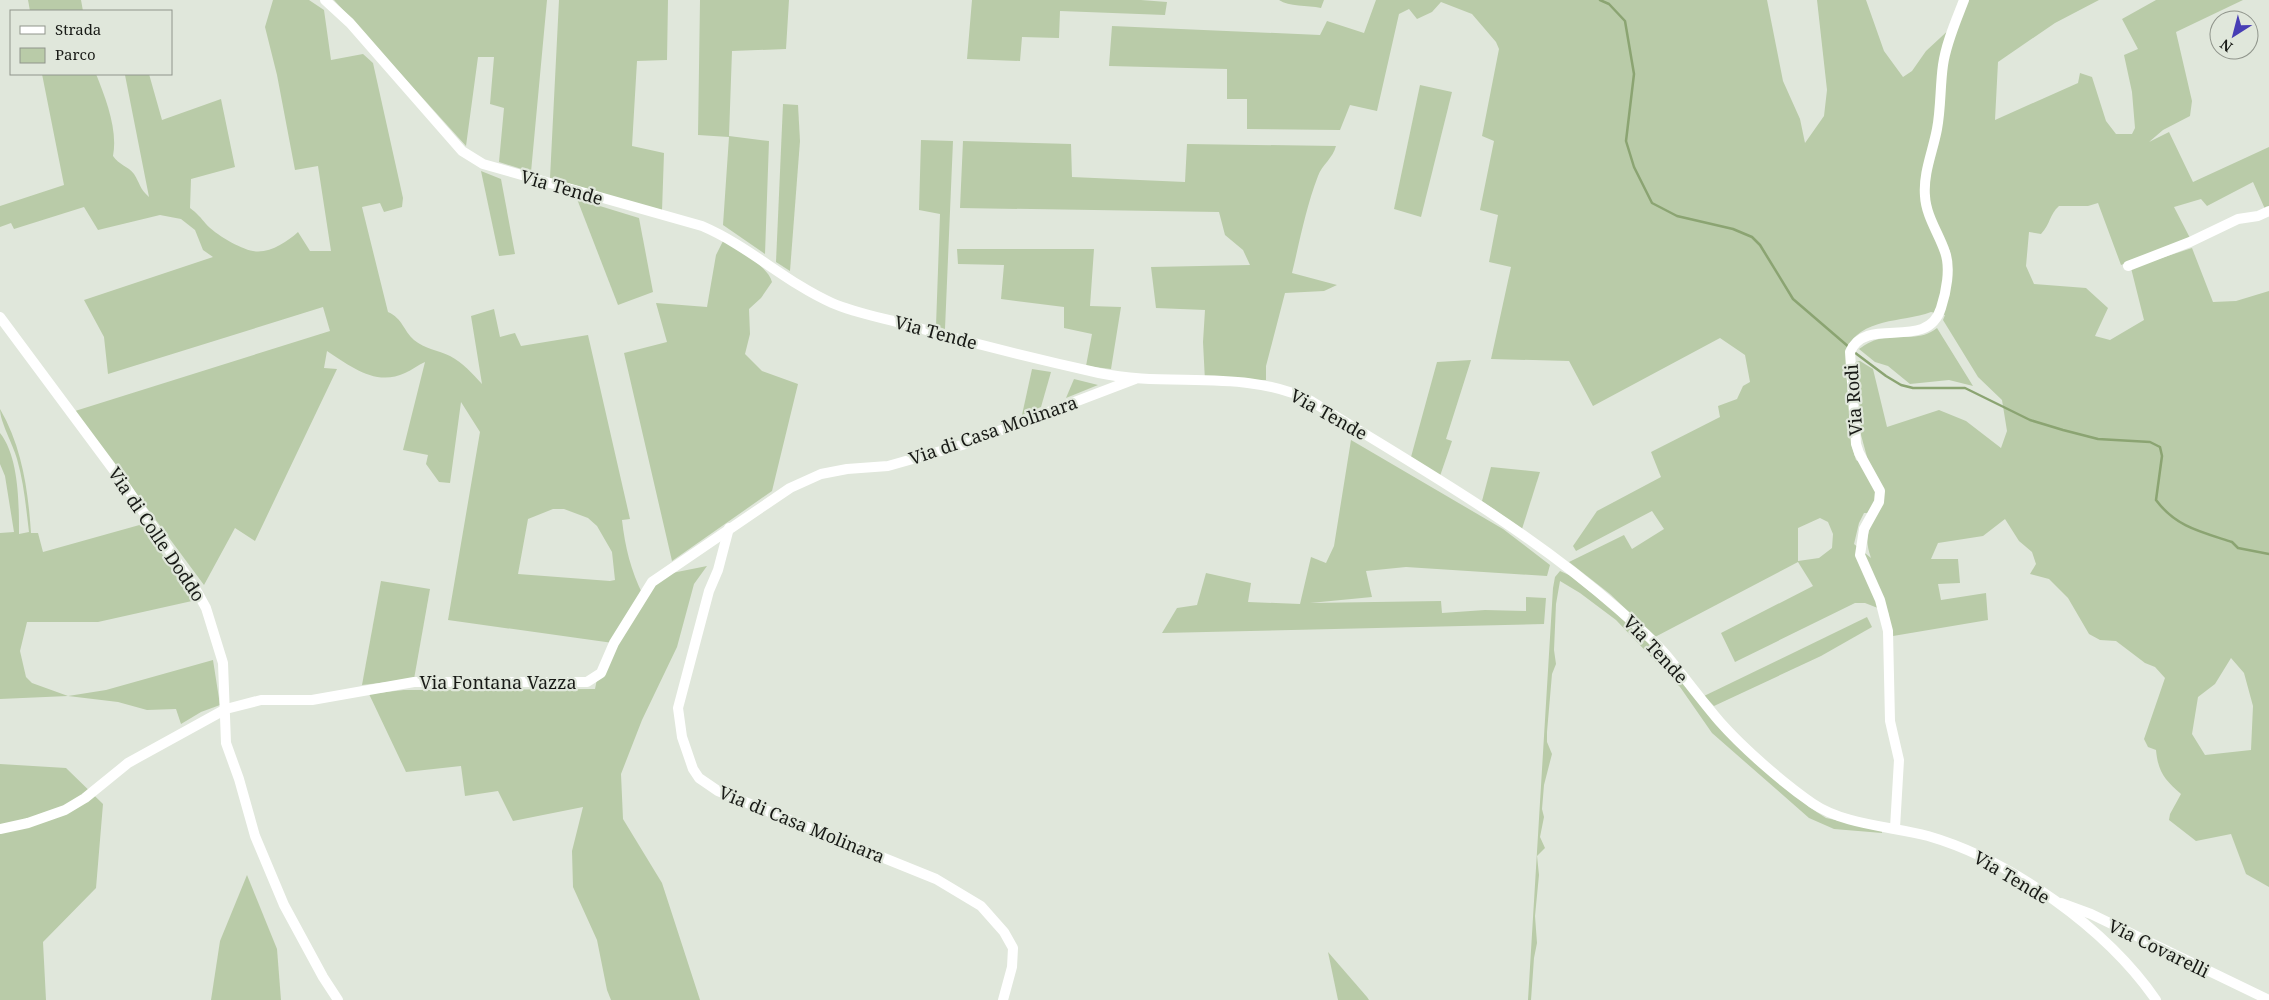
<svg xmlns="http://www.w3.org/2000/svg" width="2269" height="1000" viewBox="0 0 2269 1000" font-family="'Noto Serif',serif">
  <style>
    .green { fill: #b9cba8; fill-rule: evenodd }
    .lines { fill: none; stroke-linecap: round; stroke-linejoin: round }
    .stream { stroke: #8ba472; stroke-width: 2.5 }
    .street { stroke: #fff; stroke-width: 10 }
    .labels { text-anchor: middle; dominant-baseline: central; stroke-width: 4.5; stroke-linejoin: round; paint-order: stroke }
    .street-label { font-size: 18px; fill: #181a16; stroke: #e0e7db }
  </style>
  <rect width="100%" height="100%" fill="#e0e7db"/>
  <g class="green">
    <polygon points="28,0 81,0 83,11 30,11"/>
    <path d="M273,0h36l15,10 7,50 32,-6 10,9 30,135 -1,9 -18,5 -4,-9 -18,4 26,105c15,7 15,18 26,28 11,9 24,10 36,16 13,7 22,17 32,28l-11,-68 23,-7 6,28 15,-4 6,13 67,-11 42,184 -8,1c3,27 9,51 21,75l24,-21 40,-8 -13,18 -17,63 -35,73 -21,54 2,45 39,64 38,117h-89l-4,-10 -10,-50 -24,-53 -1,-36 11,-44 -70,14 -15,-30 -33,5 -4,-30 -55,6 -37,-78 35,-4 191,-1 2,-10 16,-36 -165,-23 32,-188 -19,-30 -11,81 -11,-1 -13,-18 2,-9 -25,-5 22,-88c-7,3 -13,8 -20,11 -29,14 -55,-7 -78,-22l-3,17 13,1 -82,172 -20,-13 -31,57 -129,-174 255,-80 -7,-24 -215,67 -4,-37 -20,-37 129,-43 -10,-7 -8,-20 -14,-11 -21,-4 -62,15 -14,-23 -70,22 -3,-6 -11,4v-21l64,-21 -22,-111h54c10,25 22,56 17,82 6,9 15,10 21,18 6,9 5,14 15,23l-24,-122 24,-1 13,46 59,-21 14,68 -44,12 -1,29c7,5 11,10 16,16 9,10 34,25 47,27 16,3 34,-9 45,-19l12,19h21l-13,-85 -23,4 -18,-95 -12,-48zM553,509h11l24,9 9,8 15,26 3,28 -5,1 -92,-7 10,-55z"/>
    <polygon points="334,0 547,0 531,172 499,162 504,108 490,104 494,57 478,57 466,146"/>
    <polygon points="559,0 668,0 667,60 637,61 632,146 664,153 662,211 550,178"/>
    <polygon points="700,0 789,0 786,49 732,51 729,136 769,141 765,254 723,225 729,137 698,135"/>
    <polygon points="972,0 1141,0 1167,2 1165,15 1060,11 1059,38 1022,37 1020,61 967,59"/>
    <path d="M1279,0h45l-3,8c-14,-3 -32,-1 -42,-8z"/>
    <path d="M1376,0h391l16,81 17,38 5,24 19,-27 3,-26 -10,-90h49l18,51 19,26 9,-6 14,-20 28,-26 10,-25h135l-44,23 -57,39 -3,58 83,-37 2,-10 12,4 14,44 10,13h16l3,-6 -3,-36 -8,-37 14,-6 -16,-30 34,-19h87l-67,32 16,69 -2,15 -27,14 -14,12 20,-10 24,50 76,-35v60l-4,2 -12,-27 -46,24 -6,-7 -27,8 16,31 -69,27 -23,-62 -10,3h-29c-10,9 -8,17 -18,28l-12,-2 -3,34 8,18 52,4 22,20 -13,28 15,4 34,-20 -13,-52 61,-20 21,54 23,-1 33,-10v596l-23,-13 -15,-40 -35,7 -27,-21 1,-6 11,-20c-16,-14 -23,-22 -25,-44l-8,-3 -4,-8 21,-61 -10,-11 -10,-4 -29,-22 -16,-1 -11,-6 -21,-36 -19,-19 -19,-5 6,-10 -4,-12 -13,-11 -14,-22 -22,17 -45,7 -7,16h27l2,24 -22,1 3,16 45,-7 2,27 -95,16 -5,-24 -23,-9h-10l-120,59 -14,-29 92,-47 -15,-24 -143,75 -45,-43 -41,-32 55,-27 8,14 32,-20 -12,-18 -76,40 -3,-5 24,-35 64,-34 -10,-25 69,-35 -2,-11 19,-7 6,-13 7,-4 -5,-27 -25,-17 -127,68 -24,-45 -78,-2 20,-92 -22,-5 9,-47 -18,-5 14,-69 -12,-5 17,-87 -3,-7 -24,-28 -31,-12 -9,10 -15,7 -8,-10 -10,5 -22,97 -27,-6 -10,25 -93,-1v-30h-20v-30l-118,-3 3,-40 208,9 7,-14 37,12zM1931,312l14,3 -2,5 35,57 24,23 5,31 -6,17 -35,-27 -27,-11 -52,17 -14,-58 -13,-8 -5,1 4,33 2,40 9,33 -14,-8 -4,-14 -6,-96c15,-33 55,-27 85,-38zM1864,513h12c-8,19 -12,25 -5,45l-17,-14 5,-21zM1820,518l8,4 5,12 -1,14 -13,10 -21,3v-33zM2231,658l13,15 9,33 -2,44 -46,5 -13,-21 6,-37 17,-13z"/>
    <polygon points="1420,85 1452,92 1421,217 1394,209"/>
    <polygon points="783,104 798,105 800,141 790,271 776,262"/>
    <polygon points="921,140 953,141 945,329 936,326 940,214 919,210"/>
    <path d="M963,141l108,3 1,33 113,5 2,-38 149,2c-3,12 -14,19 -18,30 -12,31 -18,64 -26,97l45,12 -13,6 -39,2 -19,73v14l-61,1 -2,-39 2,-32 -49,-2 -5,-41 99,-2 -7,-15 -18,-15 -6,-23 -259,-4z"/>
    <polygon points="481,171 501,179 515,254 499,256"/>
    <polygon points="577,199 639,218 653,292 618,305"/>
    <path d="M723,241c14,8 45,25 49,41l-11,16 -12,11 1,25 -5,20 17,17 36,13 -26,107 -100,70 -48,-208 43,-11 -11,-39 51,4 9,-52z"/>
    <polygon points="957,249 1094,249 1090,306 1121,307 1111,369 1086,366 1092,334 1064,328 1064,307 1001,299 1004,265 958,264"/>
    <path d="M1937,328l36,58 -24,-6 -39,4 -22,-18 -13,-4 -16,-13c7,-5 16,-10 25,-11 19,-3 37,3 53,-10z"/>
    <polygon points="1471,360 1446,439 1452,441 1440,476 1411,457 1437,362"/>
    <polygon points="1032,369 1051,372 1041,407 1022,415"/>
    <polygon points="1074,379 1098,385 1066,398"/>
    <path d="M0,409c22,38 28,80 31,124h7l5,19 100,-28 49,77 -94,21h-71l-7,29 6,26 6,6 36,13 38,-6 107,-30 7,45 -19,7 -20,12 -5,-15 -29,1 -29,-8 -50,-6 -68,3v-166l14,-1 -9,-56 -5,-12v-31c19,24 19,70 19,101l10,-2c-3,-24 -5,-49 -12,-73 -4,-15 -17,-37 -17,-50z"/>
    <polygon points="1351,440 1503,529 1550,565 1547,576 1406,567 1366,571 1372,597 1310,603 1441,601 1442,613 1485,610 1526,611 1526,597 1546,598 1544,624 1162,633 1177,608 1197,605 1206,573 1251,583 1248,602 1300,604 1311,557 1326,563 1334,546"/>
    <polygon points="1491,467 1540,472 1522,529 1482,501"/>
    <polygon points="1560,571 1569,575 1619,615 1648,642 1755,760 1809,807 1826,818 1882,830 1882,833 1834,829 1809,818 1712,733 1680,687 1616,620 1580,593 1560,581 1556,604 1554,650 1556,664 1552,674 1547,732 1547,742 1552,754 1544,785 1542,809 1544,817 1540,837 1545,848 1537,856 1539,875 1535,916 1537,943 1534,958 1531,1000 1528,1000 1553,588 1555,577"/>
    <polygon points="381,581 430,589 414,679 362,685"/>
    <polygon points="1867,617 1872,627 1821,656 1714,706 1704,696"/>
    <polygon points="0,764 66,768 103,804 96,888 43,942 46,1000 0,1000"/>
    <polygon points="247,875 277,949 281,1000 211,1000 220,941"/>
    <polygon points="1328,952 1367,997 1369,1000 1338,1000"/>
  </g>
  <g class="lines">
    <g class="stream">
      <polyline points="1600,0 1609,4 1625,21 1634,74 1626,141 1634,167 1652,203 1677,216 1733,229 1752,237 1760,245 1793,299 1850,348"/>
      <path d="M1854,352l32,24 15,9 12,3h52l65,32 33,10 35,9 52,3 10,5 2,9 -6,44c20,27 45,32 76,42l6,6 31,6"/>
    </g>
    <g class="street">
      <path d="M325,0l25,23 112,128 21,13 219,62c47,20 83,56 130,77 23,10 51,15 76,22 63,18 127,34 191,48 70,15 147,-5 212,28 105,65 214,126 307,208 17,15 35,30 49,47 18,22 35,45 53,66 24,27 62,60 92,81 32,22 78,23 116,33 83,24 179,93 228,164"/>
      <polyline points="2128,266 2190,242 2238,219 2258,216 2269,211"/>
      <polyline points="0,317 124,484 195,588 206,608 223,663 226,743 239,779 255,836 284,905 323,977 338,1000"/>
      <polyline points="729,528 718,570 709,591 678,708 682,737 693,769 699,778 718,791 936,879 981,906 1004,932 1013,948 1012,967 1003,1000"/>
      <path d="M1895,828l4,-68 -9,-39 -2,-90 -8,-31 -20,-45 4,-26 15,-27 1,-11 -21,-38 -3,-9 -6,-92c16,-38 77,1 91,-44 5,-15 10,-40 4,-56 -6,-18 -19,-36 -20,-56 -2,-23 8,-45 12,-67 4,-21 3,-43 6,-64 3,-22 13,-44 21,-65"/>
      <polyline points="0,829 28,823 65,810 85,798 128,763 226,709 261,700 312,700 414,682 587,682 601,673 614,643 652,582 790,488 821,474 847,469 888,466 962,445 1135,379"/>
      <polyline points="2061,903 2091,914 2269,1000"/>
    </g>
  </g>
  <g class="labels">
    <g class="street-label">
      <text transform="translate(562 187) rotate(16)">Via Tende</text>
      <text transform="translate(936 332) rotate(15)">Via Tende</text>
      <text transform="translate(1853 400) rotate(-94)">Via Rodi</text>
      <text transform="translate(1329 414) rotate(29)">Via Tende</text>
      <text transform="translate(993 430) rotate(-19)">Via di Casa Molinara</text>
      <text transform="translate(157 534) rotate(56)">Via di Colle Doddo</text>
      <text transform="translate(1656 649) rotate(47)">Via Tende</text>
      <text x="498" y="682">Via Fontana Vazza</text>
      <text transform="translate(802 824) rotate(22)">Via di Casa Molinara</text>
      <text transform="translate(2012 877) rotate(31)">Via Tende</text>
      <text transform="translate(2159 948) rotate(26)">Via Covarelli</text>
    </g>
  </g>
  <rect x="10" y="10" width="162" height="65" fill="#e0e7db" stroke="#90958c"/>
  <rect x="20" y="26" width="25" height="8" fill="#ffffff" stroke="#90958c"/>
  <text x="55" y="35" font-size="15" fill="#181a16">Strada</text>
  <rect x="20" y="48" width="25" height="15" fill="#b9cba8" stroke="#90958c"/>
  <text x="55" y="60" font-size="15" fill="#181a16">Parco</text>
  <g transform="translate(2234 35) rotate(216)"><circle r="24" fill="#e0e7db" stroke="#90958c"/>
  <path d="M0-4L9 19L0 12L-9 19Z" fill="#473eb5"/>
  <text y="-8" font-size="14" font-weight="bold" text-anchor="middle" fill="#181a16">N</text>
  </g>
</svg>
